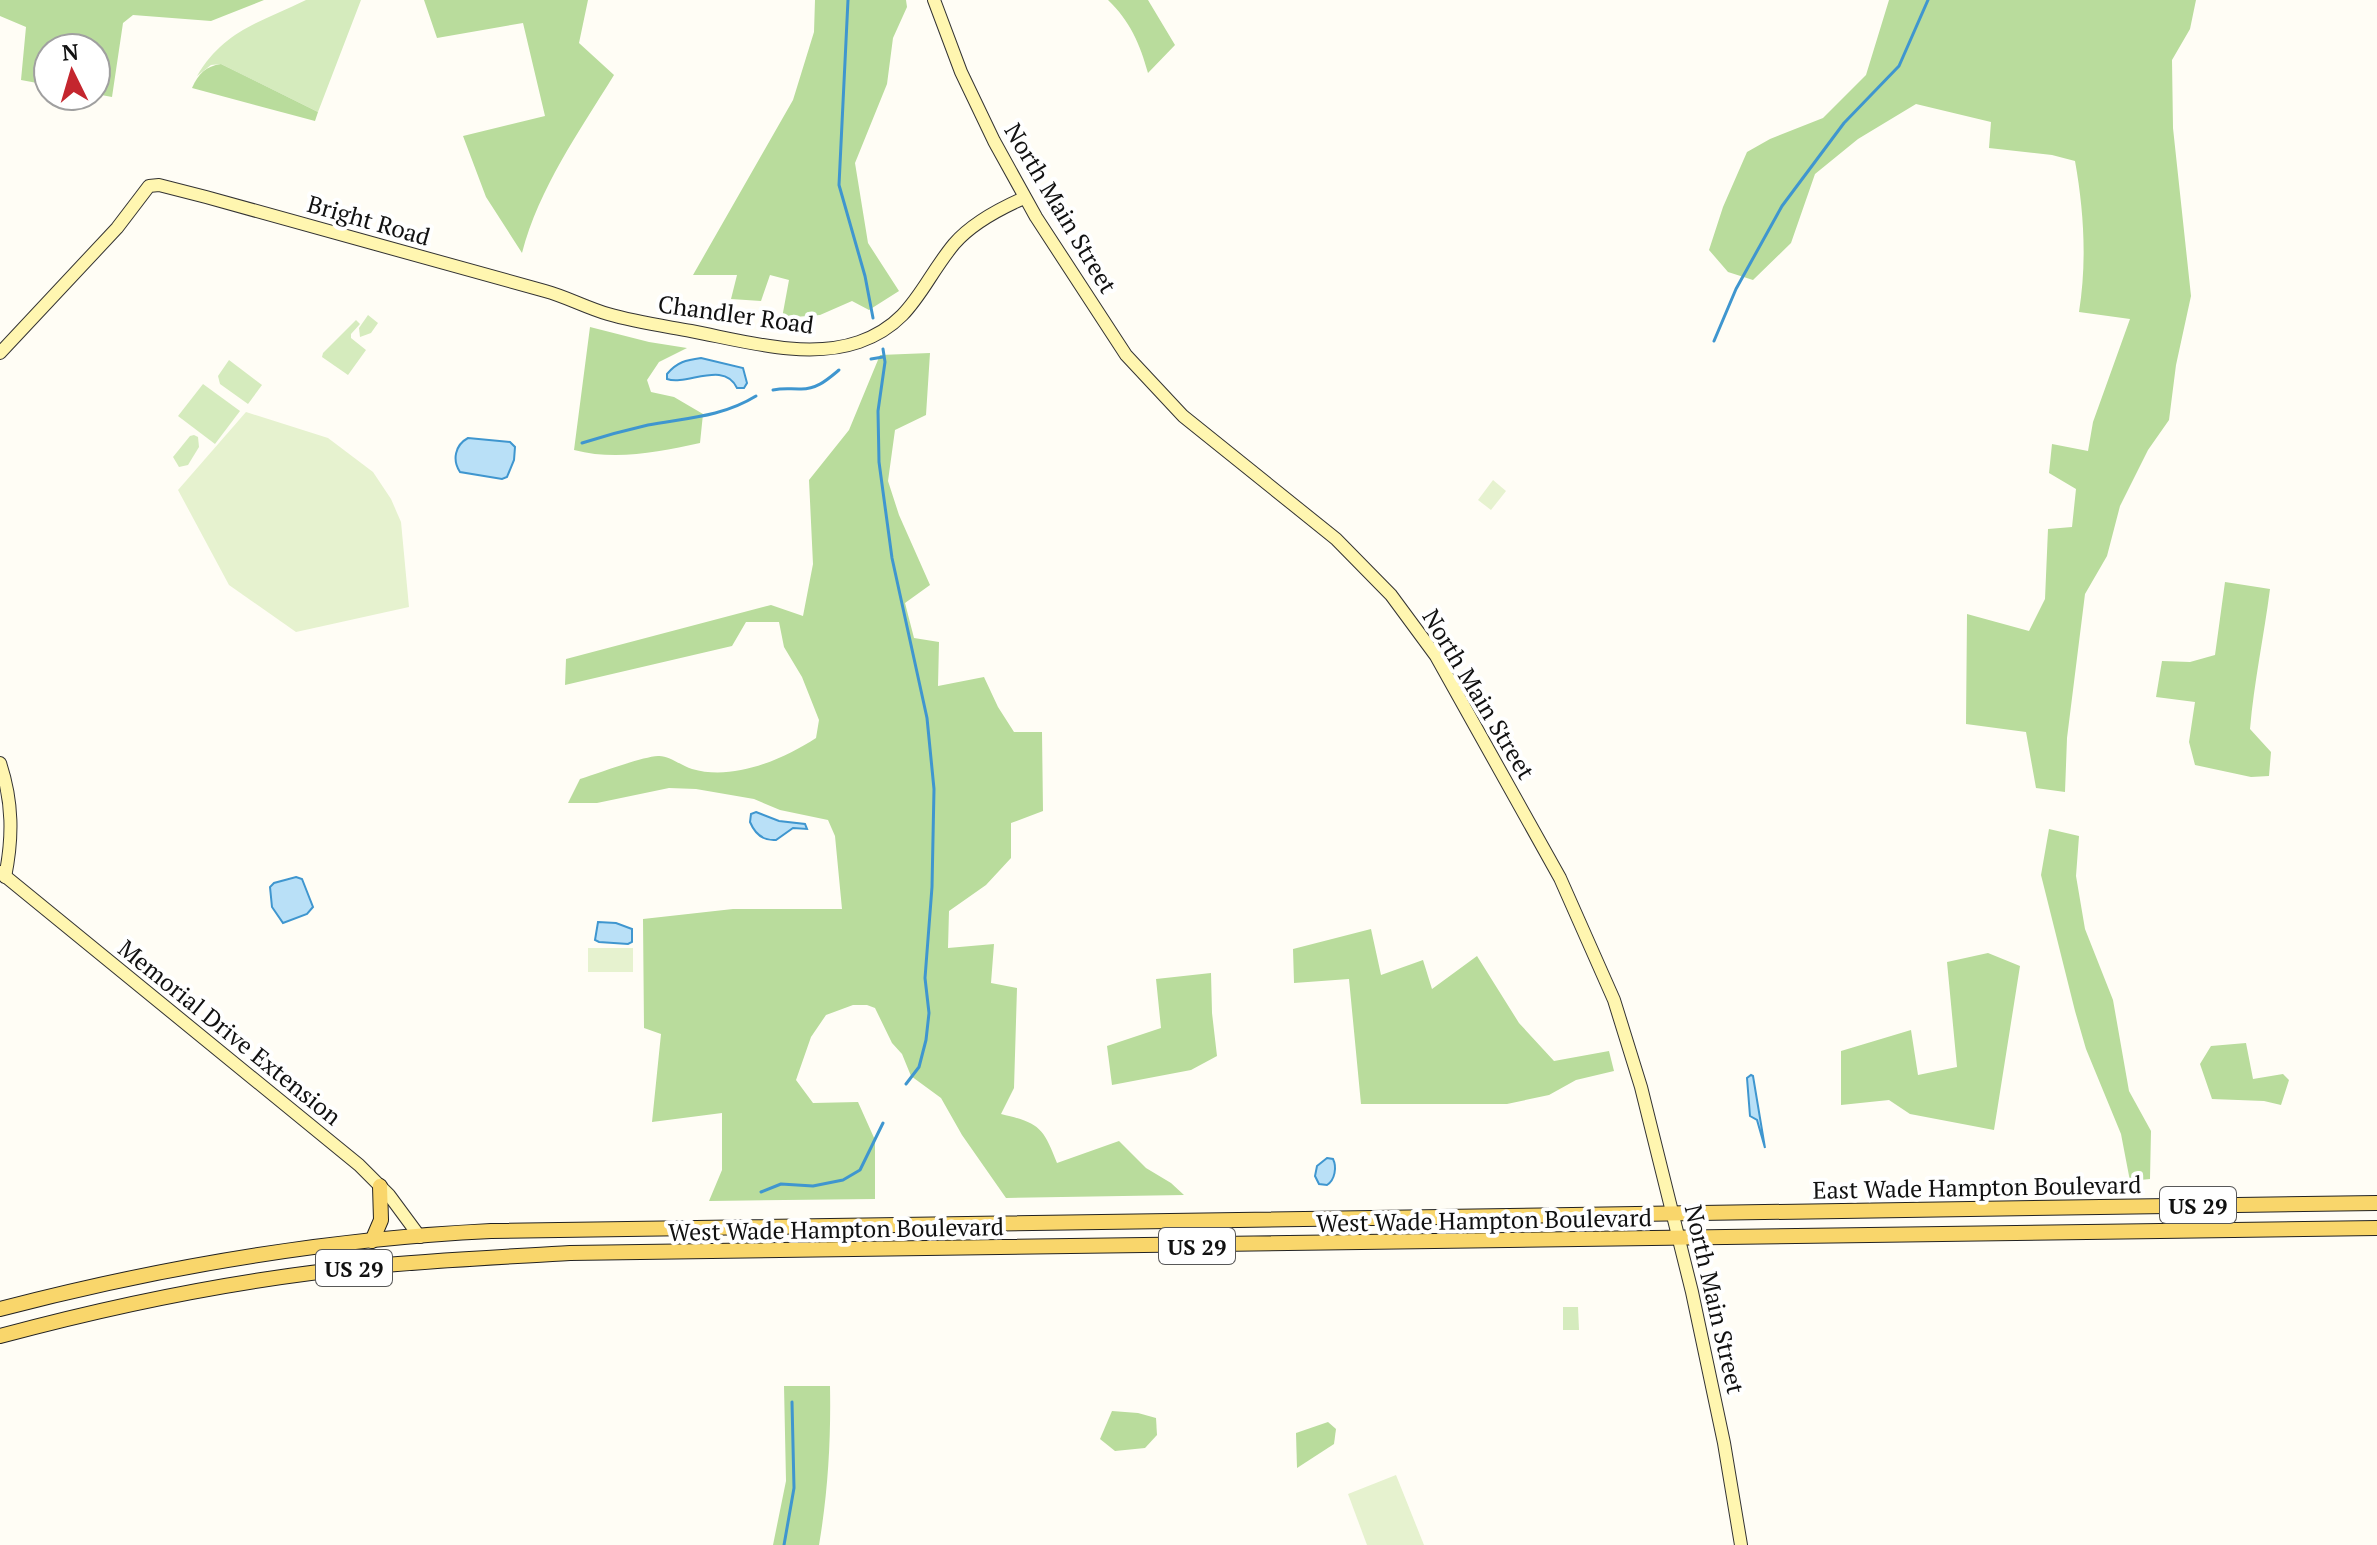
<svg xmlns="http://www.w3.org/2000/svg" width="2377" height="1545" viewBox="0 0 2377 1545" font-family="'PT Serif',serif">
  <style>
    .green { fill: #d5ebbd }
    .forest { fill: #b9dc9c }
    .pitch { fill: #e6f2cf }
    .water { fill: #b9e0f7; stroke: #3f96cf; stroke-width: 2 }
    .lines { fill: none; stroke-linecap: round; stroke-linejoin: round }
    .stream { stroke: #3f96cf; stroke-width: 3 }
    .secondary-casing { stroke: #333; stroke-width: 14 }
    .primary-casing { stroke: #222; stroke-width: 16 }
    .secondary { stroke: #fff6b0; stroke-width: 12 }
    .primary { stroke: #f9d66b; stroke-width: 14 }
    .labels { text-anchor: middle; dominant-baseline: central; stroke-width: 8; stroke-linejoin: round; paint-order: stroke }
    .shield { fill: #fff; stroke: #585858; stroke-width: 2 }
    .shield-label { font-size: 22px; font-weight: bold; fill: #111 }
    .street-label { font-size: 24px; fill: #111; stroke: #fff }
  </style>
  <rect width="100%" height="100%" fill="#fffdf5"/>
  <g class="green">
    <path d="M306,0h55l-43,112 -97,-48 -10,1 -14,11c27,-46 64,-54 109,-76z"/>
    <polygon points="368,315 378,323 371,333 360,337 359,328"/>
    <polygon points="356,320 360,324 351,334 351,338 366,350 348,375 322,357 323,353"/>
    <polygon points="229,360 262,385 248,404 220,384 218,376"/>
    <polygon points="203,384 240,411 215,444 178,416"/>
    <polygon points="194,435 198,437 199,447 188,465 179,467 173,457 190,436"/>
    <polygon points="1563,1307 1578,1307 1579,1330 1563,1330"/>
  </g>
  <g class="forest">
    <polygon points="0,0 264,0 211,21 133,15 123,23 112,97 96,94 96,48 48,48 48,85 21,80 26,27 0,16"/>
    <path d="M424,0h164l-9,43 35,32c-35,57 -75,113 -92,178l-36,-56 -23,-61 82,-20 -22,-93 -86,15z"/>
    <polygon points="815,0 906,0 907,7 893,38 887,84 855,163 868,243 899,291 869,310 852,301 820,315 782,318 789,280 770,275 761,301 731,299 737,275 693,275 793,100 814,32"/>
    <path d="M1108,0h40l27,45 -27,28c-8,-29 -18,-52 -40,-73z"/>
    <path d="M1889,0h307l-6,29 -18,31 1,68 18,168 -15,69 -7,55 -21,30 -28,56 -13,50 -22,38 -18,144 -2,54 -29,-4 -10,-56 -60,-8 1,-110 62,17 16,-32 3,-70 24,-2 4,-38 -27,-16 3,-29 36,7 5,-29 37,-103 -51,-7c8,-50 5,-101 -4,-151l-23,-6 -63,-7 2,-26 -75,-18 -58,35 -43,35 -24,69 -38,37 -25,-8 -19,-22 14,-43 24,-55 23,-13 53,-21 43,-43z"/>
    <path d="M221,64l97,48 -3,9 -123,-33c6,-14 14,-22 29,-24z"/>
    <path d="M590,327l59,15 38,6 -28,14 -12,18 4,12 23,5 29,17 -3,29c-42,9 -84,18 -126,7z"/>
    <path d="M930,353l-4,62 -31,15 -7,51 11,34 31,70 -25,18 9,35 25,4 -1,44 46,-9 14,30 16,25h28l1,79 -32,12v35l-25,27 -37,26 -1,37 46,-4 -3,39 26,5 -3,100 -13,26c38,9 42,13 56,49l62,-22 27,27 25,15 13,12 -178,3 -44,-63 -21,-37 -30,-22 -9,-22 -10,-11 -17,-35 -8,-3h-14l-27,10 -15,22 -15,43 17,23 45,-1 17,38v59l-166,2 13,-31v-57l-70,9 9,-88 -17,-6 -1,-109 90,-10h109l-7,-73 -7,-16 -48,-10 -26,-11 -58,-10 -27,-1 -72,15h-29l12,-24c19,-6 61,-22 78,-23 10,-1 24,10 34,13 41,12 90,-9 124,-31l3,-18 -17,-43 -18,-30 -5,-25h-33l-14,24 -167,39 1,-26 205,-54 32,11 10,-52 -4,-84 40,-50 31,-75z"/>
    <path d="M2225,582l45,7c-6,47 -16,93 -20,140l21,23 -2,24 -18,1 -56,-12 -6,-23 6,-40 -39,-5 6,-36 28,1 25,-7z"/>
    <polygon points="2049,829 2079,836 2076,876 2085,929 2113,1000 2129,1091 2151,1131 2150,1179 2130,1181 2121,1134 2086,1049 2075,1011 2041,875"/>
    <polygon points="1371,929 1381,975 1423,960 1432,989 1477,956 1519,1023 1554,1061 1609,1051 1614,1071 1576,1080 1549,1095 1507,1104 1361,1104 1349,979 1294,983 1293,949"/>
    <polygon points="1988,953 2020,966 1994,1130 1910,1114 1889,1100 1841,1105 1841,1051 1911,1030 1918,1075 1957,1067 1947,962"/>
    <polygon points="1211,973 1212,1013 1217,1056 1191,1070 1112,1085 1107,1046 1161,1028 1156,979"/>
    <polygon points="2246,1043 2253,1079 2283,1074 2289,1080 2281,1105 2264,1101 2212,1099 2200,1064 2211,1046"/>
    <path d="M784,1386h46c1,54 -2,106 -11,159h-46l13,-64z"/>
    <polygon points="1112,1411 1138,1413 1156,1418 1157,1435 1145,1448 1115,1451 1100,1439"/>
    <polygon points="1328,1422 1336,1429 1334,1444 1297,1468 1296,1433"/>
  </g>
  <g class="pitch">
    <polygon points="246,412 328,438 373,472 391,499 401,522 409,607 296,632 229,585 178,490"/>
    <polygon points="1493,480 1506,491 1491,510 1478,500"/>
    <rect x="588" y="948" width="45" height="24"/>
    <polygon points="1396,1475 1424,1545 1367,1545 1348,1494"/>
  </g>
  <g class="water">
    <path d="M701,358l42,10 4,15 -3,5h-7c-13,-28 -50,-2 -70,-9v-5c10,-12 19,-14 34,-16z"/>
    <path d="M468,438l42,4 5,5 -1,13 -7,17 -5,2 -42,-7c-8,-12 -5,-27 8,-34z"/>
    <path d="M756,812l23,9 26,3 2,5 -14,-1 -17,12c-13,1 -21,-6 -26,-18l1,-8z"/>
    <polygon points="296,877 302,879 313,907 307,914 283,923 272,907 270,887 274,883"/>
    <polygon points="598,922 616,923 632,929 632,942 628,944 599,942 595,940"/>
    <polygon points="1751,1075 1753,1076 1765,1148 1757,1120 1750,1116 1747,1078"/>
    <path d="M1327,1158l6,1c4,8 2,21 -6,26l-8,-1 -4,-8 2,-10z"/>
  </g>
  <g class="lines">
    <g class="stream">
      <polyline points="848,0 839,185 865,276 873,318"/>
      <polyline points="1714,341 1736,289 1782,206 1844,123 1899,66 1928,0"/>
      <polyline points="883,349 885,362 878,411 879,462 892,558 927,718 934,789 932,887 925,978 929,1013 926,1040 919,1067 906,1084"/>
      <polyline points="871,359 883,357"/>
      <path d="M773,390c10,-2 15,-1 26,-1 17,1 28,-9 40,-19"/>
      <path d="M582,443c22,-7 44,-13 66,-18 38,-7 74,-8 108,-29"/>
      <polyline points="761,1192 781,1184 813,1186 843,1180 860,1170 883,1123"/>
      <polyline points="784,1545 794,1488 792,1402"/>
    </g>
    <g class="secondary-casing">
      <g id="secondary">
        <polyline points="934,0 961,72 994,141 1036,217 1126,355 1183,416 1336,539 1391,595 1436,656 1560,878 1614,1000 1641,1087 1692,1292 1724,1443 1741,1545"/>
        <path d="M0,353l117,-125 32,-42 10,-1 47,12c113,32 226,62 339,94 22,6 42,17 63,23 27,8 56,12 83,17 53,10 116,29 168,11 54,-19 62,-58 95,-98 18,-21 45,-35 70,-46"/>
        <path d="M0,763c13,39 13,75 5,114"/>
        <polyline points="0,872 359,1165 389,1195 420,1237"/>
      </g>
    </g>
    <g class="primary-casing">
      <g id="primary">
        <polyline points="372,1241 381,1220 380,1186"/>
        <path d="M0,1309c161,-42 325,-70 491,-78l1886,-28"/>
        <path d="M0,1336c119,-32 241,-57 364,-69 69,-7 138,-10 206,-14l1807,-25"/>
      </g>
    </g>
    <use href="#secondary" class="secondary"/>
    <use href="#primary" class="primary"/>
  </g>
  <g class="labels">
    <g class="shield">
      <rect x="2160" y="1187" width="76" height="36" rx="6"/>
      <rect x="1159" y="1228" width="76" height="36" rx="6"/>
      <rect x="316" y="1250" width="76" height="36" rx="6"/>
    </g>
    <g class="shield-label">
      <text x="2198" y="1205">US 29</text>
      <text x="1197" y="1246">US 29</text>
      <text x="354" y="1268">US 29</text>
    </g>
    <g class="street-label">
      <text transform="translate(1061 208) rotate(59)">North Main Street</text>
      <text transform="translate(369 220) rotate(16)">Bright Road</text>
      <text transform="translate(736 314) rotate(8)">Chandler Road</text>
      <text transform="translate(1479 694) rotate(59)">North Main Street</text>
      <text transform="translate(230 1032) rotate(39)">Memorial Drive Extension</text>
      <text transform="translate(1977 1187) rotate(-1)">East Wade Hampton Boulevard</text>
      <text transform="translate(1484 1220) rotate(-1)">West Wade Hampton Boulevard</text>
      <text transform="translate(836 1229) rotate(-1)">West Wade Hampton Boulevard</text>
      <text transform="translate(1715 1299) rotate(77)">North Main Street</text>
    </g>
  </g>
  <g transform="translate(72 72) rotate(355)"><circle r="38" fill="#ffffff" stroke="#a0a0a0" stroke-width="2"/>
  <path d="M0-6L14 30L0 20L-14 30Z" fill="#c4262e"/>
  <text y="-12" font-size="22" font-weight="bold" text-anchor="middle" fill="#111111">N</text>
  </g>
</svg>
